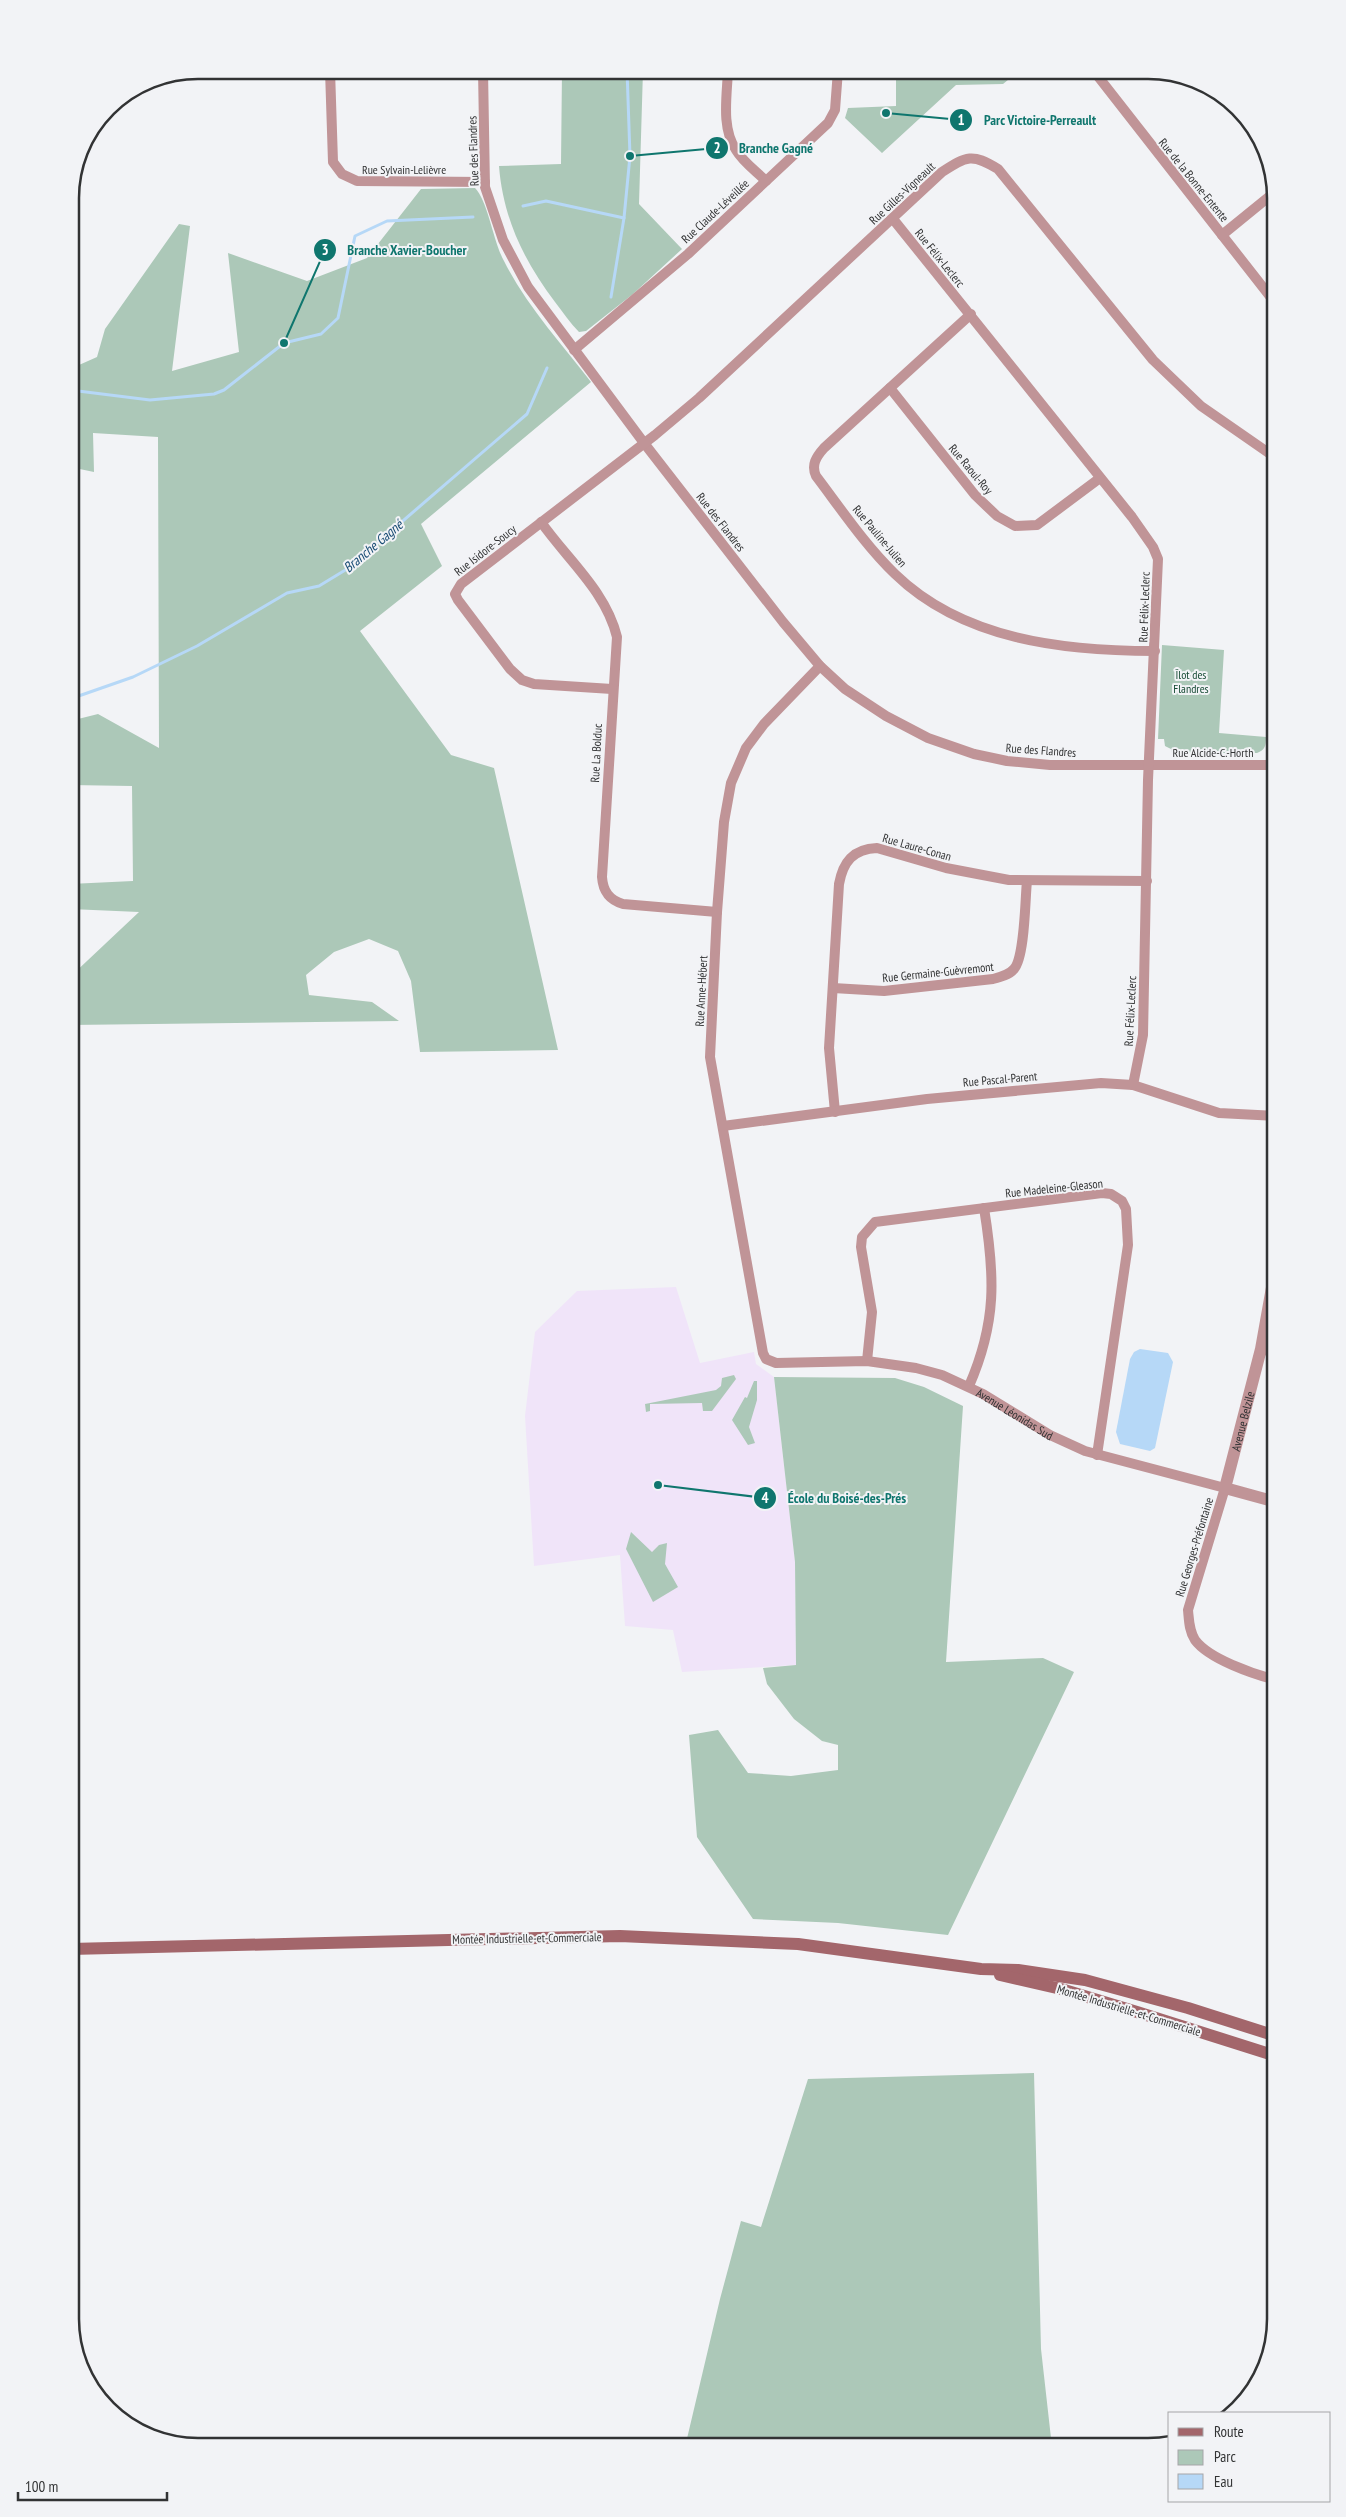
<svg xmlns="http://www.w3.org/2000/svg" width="1346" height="2517" viewBox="0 0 1346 2517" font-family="'PT Sans Narrow',sans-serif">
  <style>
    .education { fill: #f0e4f9 }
    .green { fill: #acc8b8 }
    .water { fill: #b6d8f7 }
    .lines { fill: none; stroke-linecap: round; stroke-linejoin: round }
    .stream { stroke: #b6d8f7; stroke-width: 3 }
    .minor { stroke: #c09497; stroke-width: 10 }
    .tertiary { stroke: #c09497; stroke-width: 12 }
    .secondary { stroke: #a3666b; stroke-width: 12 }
    .labels { text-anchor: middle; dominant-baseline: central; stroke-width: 4; stroke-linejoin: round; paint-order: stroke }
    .street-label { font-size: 12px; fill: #323334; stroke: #f2f3f6 }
    .park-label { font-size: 12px; fill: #164b34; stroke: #f2f3f6 }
    .water-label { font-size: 14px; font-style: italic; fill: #174b73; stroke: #f2f3f6 }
    .rim { fill: none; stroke: #323334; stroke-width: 2.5 }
    .leader { fill: none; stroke: #0f766e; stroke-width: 2 }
    .callout-dot { fill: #0f766e; stroke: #f2f3f6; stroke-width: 2 }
    .mark-label { font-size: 15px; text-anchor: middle; font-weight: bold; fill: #fff }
    .callout-label { font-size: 14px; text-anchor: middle; font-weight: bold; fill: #0f766e; stroke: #f2f3f6; stroke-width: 4; stroke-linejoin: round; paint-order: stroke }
  </style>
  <rect width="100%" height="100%" fill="#f2f3f6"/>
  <polygon class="education" points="676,1287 700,1363 754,1352 756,1364 774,1377 795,1562 796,1665 682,1672 673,1630 625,1626 620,1555 534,1566 525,1416 535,1332 577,1291"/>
  <g class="green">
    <path d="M562,70h81l-4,134 43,45 -49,45 -47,37 -7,1c-9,-9 -16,-20 -24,-30 -31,-41 -52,-84 -56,-136l62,-2z"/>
    <polygon points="896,70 1012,70 1014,75 1003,84 956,85 882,153 845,118 848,108 896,106"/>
    <path d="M475,188c13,13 18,53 29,73 22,44 57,82 87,121l-170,142 21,42 -82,65 91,124 43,13 64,282 -138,2 -9,-71 -13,-30 -29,-12 -35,13 -28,23 3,20 63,7 27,19 -329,4v-48l69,-65 -69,-3v-25l63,-3 -1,-95 -62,-1v-64l28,-7 61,34 -1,-311 -65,-4 1,39 -24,-5v-98l27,-12 8,-28 74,-105 11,2 -18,145 67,-19 -11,-99 79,28 60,-23 54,-69z"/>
    <path d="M1162,645l62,5 -5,83 47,4c0,9 -1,13 -9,16h-85l-1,-4 -6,-3 -1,-7h-6z"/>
    <polygon points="734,1375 736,1379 712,1411 703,1411 702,1403 650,1404 650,1411 646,1412 645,1404 716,1390 721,1386 722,1378"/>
    <polygon points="774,1377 895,1378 924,1387 963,1406 946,1662 1043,1658 1074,1672 948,1935 838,1923 753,1919 697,1837 689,1735 718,1730 748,1773 791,1776 838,1770 838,1745 822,1741 794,1719 767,1684 763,1668 796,1665 795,1562"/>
    <polygon points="754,1381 757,1381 757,1400 749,1427 755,1443 748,1445 732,1420 745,1397 747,1398"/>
    <polygon points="631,1532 652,1552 659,1545 667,1543 665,1564 678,1587 653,1602 626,1549"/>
    <polygon points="1034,2073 1041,2349 1052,2447 685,2447 720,2299 741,2221 761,2227 808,2079"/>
  </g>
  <polygon class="water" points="1140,1349 1168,1353 1173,1362 1155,1448 1150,1451 1120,1444 1116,1432 1130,1359 1134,1352"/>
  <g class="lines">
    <g class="stream">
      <polyline points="523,206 546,201 624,218"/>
      <polyline points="611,297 624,218 630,156 627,70"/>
      <polyline points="70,390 150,400 214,394 224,390 284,343 321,334 338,318 355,236 387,221 473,217"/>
      <polyline points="70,699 133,677 197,646 287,593 319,586 347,569 527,414 547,368"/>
    </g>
    <g class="minor">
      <polyline points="330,70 333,162 342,174 357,181 485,182"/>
      <polyline points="483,70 485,187 503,240 528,287 644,443 783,622 820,666 845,689 886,716 928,738 974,754 1007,761 1050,765 1276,765"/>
      <path d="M728,70c-1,26 -7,58 8,80 7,12 20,21 30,31"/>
      <polyline points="1093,70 1276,304"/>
      <polyline points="893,219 1132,517 1153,547 1158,559 1148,780 1143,1035 1133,1085"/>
      <polyline points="1222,235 1275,192"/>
      <path d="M971,314l-147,134c-8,9 -13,17 -8,28 25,33 49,69 79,98 68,66 169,77 260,77"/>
      <polyline points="574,350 688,254 828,123 835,110 838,70"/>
      <polyline points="890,388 975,495 997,516 1015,526 1037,525 1100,478"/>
      <path d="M541,522c26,37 65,69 76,115l-15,240c1,14 7,23 21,27l94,8"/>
      <path id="s1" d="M820,666l-56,58 -18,24 -15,35 -7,39 -7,90 -7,145 53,296 3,6 10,4 91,-2 49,7 26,7 41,19 67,41 35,16 140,37 -37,122c1,10 1,21 7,30 14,19 58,34 81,40"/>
      <path d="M612,689l-78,-5 -12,-4 -12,-11 -52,-69 -3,-6 6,-10 194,-149 44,-37 243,-226c25,-16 30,-19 56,-3l155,191 48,46 75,52"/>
      <path d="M833,988l51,3 109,-12c8,-2 16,-4 21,-10 11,-12 11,-70 13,-88"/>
      <path d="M835,1112l-6,-64 10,-164c4,-22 14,-35 38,-36l69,20 63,12 138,1"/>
      <polyline points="723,1126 927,1099 1101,1083 1133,1085 1219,1113 1276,1116"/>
      <polyline points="1261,1349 1276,1353"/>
      <polyline points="867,1361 872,1312 861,1247 862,1237 875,1222 1102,1193 1111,1194 1122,1201 1126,1209 1128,1245 1097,1455"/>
      <path d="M969,1386c28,-64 26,-110 15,-178"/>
    </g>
    <path class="tertiary" id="s2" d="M1276,1502l-51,-14 36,-139 15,-84"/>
    <g class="secondary">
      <polyline points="70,1949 620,1936 798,1944 981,1969 1018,1970 1085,1980 1188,2008 1276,2036"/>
      <polyline points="1000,1975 1061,1989 1137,2012 1276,2056"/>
    </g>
  </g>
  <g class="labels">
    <g class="street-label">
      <text transform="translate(473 151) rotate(-92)">Rue des Flandres</text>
      <text x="404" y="169">Rue Sylvain-Lelièvre</text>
      <text transform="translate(1194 180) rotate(51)">Rue de la Bonne-Entente</text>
      <text transform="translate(902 193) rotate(-43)">Rue Gilles-Vigneault</text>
      <text transform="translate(715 211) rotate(-43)">Rue Claude-Léveillée</text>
      <text transform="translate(940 258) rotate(51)">Rue Félix-Leclerc</text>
      <text transform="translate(971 469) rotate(50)">Rue Raoul-Roy</text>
      <text transform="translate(721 522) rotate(52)">Rue des Flandres</text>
      <text transform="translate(880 536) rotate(50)">Rue Pauline-Julien</text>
      <text transform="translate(485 550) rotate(-38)">Rue Isidore-Soucy</text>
      <text transform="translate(1144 607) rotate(-88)">Rue Félix-Leclerc</text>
      <text transform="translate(1041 750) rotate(4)">Rue des Flandres</text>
      <text x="1213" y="752">Rue Alcide-C.-Horth</text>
      <text transform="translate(596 753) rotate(-87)">Rue La Bolduc</text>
      <text transform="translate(917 847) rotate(16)">Rue Laure-Conan</text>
      <text transform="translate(938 972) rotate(-6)">Rue Germaine-Guèvremont</text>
      <text transform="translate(701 991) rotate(-87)">Rue Anne-Hébert</text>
      <text transform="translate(1130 1011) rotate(-87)">Rue Félix-Leclerc</text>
      <text transform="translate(1000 1079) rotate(-5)">Rue Pascal-Parent</text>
      <text transform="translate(1054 1188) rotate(-6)">Rue Madeleine-Gleason</text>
      <text stroke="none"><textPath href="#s1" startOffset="992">Avenue Léonidas Sud</textPath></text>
      <text stroke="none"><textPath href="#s2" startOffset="122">Avenue Belzile</textPath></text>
      <text transform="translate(1194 1547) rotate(-73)">Rue Georges-Préfontaine</text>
      <text transform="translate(527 1938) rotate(-1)">Montée Industrielle-et-Commerciale</text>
      <text transform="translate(1129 2010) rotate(17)">Montée Industrielle-et-Commerciale</text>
    </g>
    <g class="park-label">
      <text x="1191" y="674">Îlot des<tspan x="1191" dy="14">Flandres</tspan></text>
    </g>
    <g class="water-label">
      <text transform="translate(373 546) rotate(-40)">Branche Gagné</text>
    </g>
  </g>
  <path d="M0 0H1346V2517H0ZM198 79H1148A119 119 0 0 1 1267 198V2319A119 119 0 0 1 1148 2438H198A119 119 0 0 1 79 2319V198A119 119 0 0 1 198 79Z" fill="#f2f3f6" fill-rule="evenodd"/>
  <path class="rim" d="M198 79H1148A119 119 0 0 1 1267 198V2319A119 119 0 0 1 1148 2438H198A119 119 0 0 1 79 2319V198A119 119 0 0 1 198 79Z"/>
  <path class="leader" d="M886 113L961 120M630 156L717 148M284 343L325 250M658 1485L765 1498"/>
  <g class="callout-dot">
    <circle cx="886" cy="113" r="5"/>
    <circle cx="630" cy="156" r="5"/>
    <circle cx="284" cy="343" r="5"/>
    <circle cx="658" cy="1485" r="5"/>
    <circle cx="961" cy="120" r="12"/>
    <circle cx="717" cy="148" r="12"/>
    <circle cx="325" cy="250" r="12"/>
    <circle cx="765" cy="1498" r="12"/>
  </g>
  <g class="mark-label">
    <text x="961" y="125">1</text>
    <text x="717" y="153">2</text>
    <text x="325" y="255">3</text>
    <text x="765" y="1503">4</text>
  </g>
  <g class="callout-label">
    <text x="1040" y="125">Parc Victoire-Perreault</text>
    <text x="776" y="153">Branche Gagné</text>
    <text x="407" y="255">Branche Xavier-Boucher</text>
    <text x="847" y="1503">École du Boisé-des-Prés</text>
  </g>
  <rect x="1168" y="2412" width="162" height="90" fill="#f2f3f6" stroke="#a5a6a8"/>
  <rect x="1178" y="2428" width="25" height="8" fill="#a3666b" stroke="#a5a6a8"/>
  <text x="1214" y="2437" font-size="15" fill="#323334">Route</text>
  <rect x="1178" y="2450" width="25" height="15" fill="#acc8b8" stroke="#a5a6a8"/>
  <text x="1214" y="2462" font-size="15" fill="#323334">Parc</text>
  <rect x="1178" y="2474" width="25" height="15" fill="#b6d8f7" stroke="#a5a6a8"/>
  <text x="1214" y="2487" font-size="15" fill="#323334">Eau</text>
  <path d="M18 2492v8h149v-8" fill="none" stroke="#323334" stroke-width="2.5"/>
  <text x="25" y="2492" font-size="15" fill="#323334" stroke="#f2f3f6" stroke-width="4" paint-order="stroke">100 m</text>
</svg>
